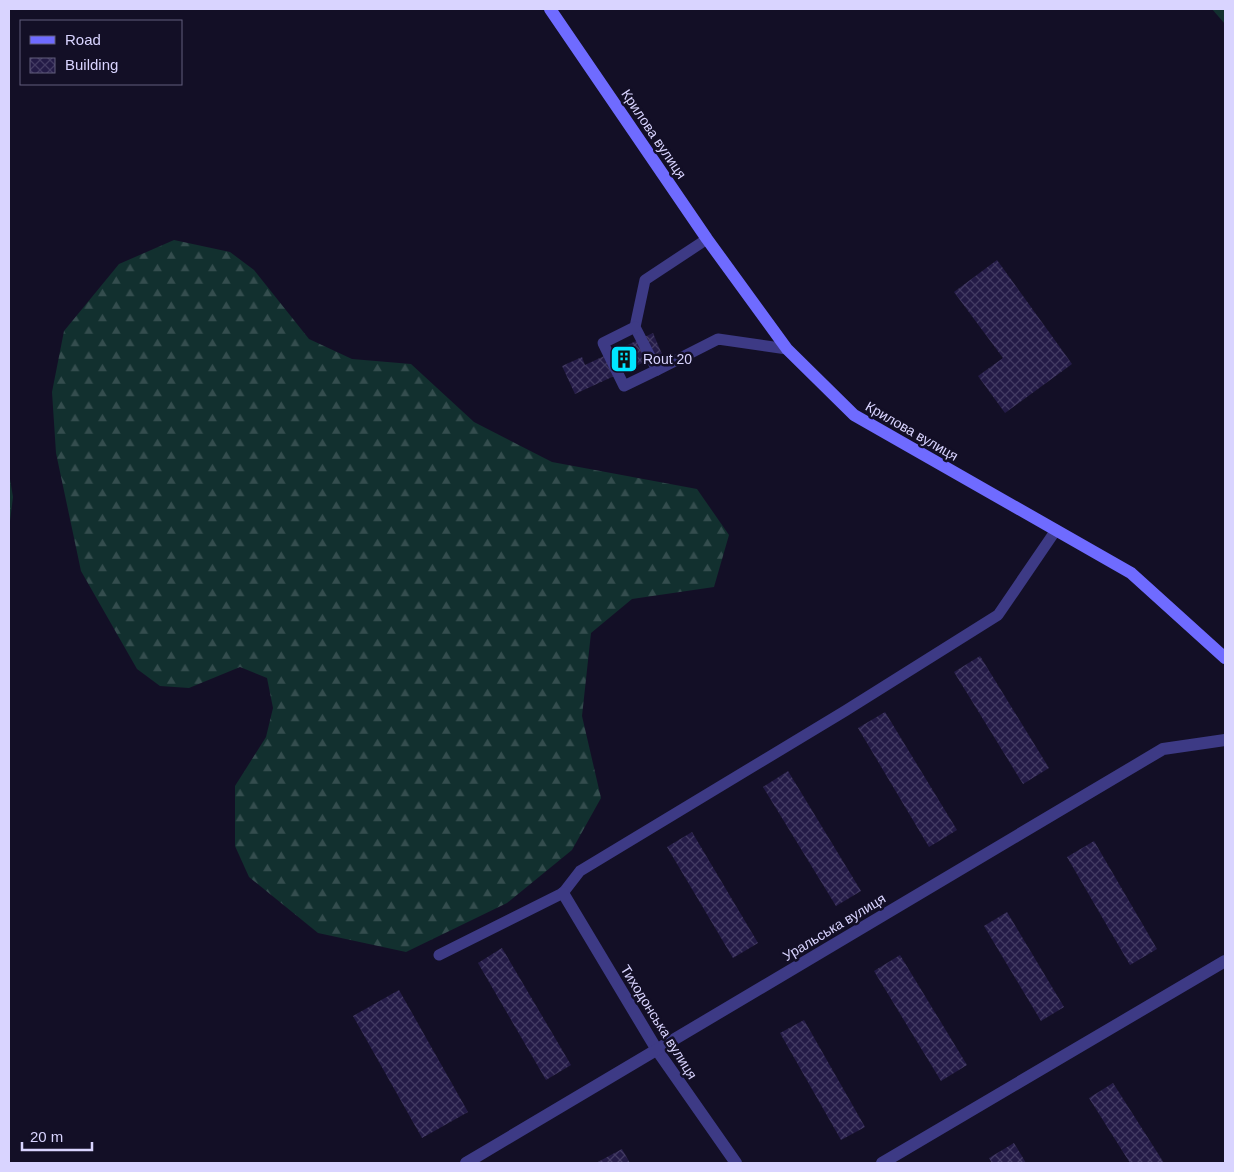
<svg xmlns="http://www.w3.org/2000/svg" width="1234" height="1172" viewBox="0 0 1234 1172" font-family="Arial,sans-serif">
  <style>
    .forest { fill: url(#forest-firs) }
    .building { fill: url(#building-cross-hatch) }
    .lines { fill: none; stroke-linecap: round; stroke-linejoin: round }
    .lane { stroke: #3d3a85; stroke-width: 11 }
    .street { stroke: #3d3a85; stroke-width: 12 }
    .secondary { stroke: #6f6bff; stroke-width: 12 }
    .labels { text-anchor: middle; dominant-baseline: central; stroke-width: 5; stroke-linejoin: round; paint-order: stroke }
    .street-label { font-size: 14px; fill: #d9d4ff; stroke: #130f26 }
    .poi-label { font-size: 14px; fill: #d9d4ff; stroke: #130f26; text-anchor: start }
  </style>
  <defs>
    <pattern id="forest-firs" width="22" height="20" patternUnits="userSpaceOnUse" patternTransform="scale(1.25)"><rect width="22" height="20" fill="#12302f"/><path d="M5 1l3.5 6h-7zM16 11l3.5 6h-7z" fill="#344d4e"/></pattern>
    <pattern id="building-cross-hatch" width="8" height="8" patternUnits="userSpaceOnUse" patternTransform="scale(1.25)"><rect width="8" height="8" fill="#241b47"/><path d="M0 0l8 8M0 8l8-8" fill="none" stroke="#433b63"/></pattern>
  </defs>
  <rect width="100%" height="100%" fill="#130f26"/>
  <g class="forest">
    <polygon points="1212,9 1225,9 1225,24"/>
    <polygon points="174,240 230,252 254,270 309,339 352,359 411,364 474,422 552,462 697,489 729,535 714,587 632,599 591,633 582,716 601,798 572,850 507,903 406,952 318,933 249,877 235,846 235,786 266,737 273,708 267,678 240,667 189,688 160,686 137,669 81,571 56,453 52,392 64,331 119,264"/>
    <polygon points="9,473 13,497 9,529"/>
  </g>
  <g class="building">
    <polygon points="997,260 1072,364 1005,413 978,376 1003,358 954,292"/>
    <polygon points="653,333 662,354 575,394 562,366 582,357 585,365"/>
    <polygon points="980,656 1049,768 1023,784 954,672"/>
    <polygon points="885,712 957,830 929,847 858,728"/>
    <polygon points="788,771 861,891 836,906 763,787"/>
    <polygon points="692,832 758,943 733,958 667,847"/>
    <polygon points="1094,841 1157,949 1130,965 1067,857"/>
    <polygon points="1007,912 1064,1007 1041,1021 984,926"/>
    <polygon points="502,948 571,1065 546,1080 478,963"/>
    <polygon points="900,955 967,1065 941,1081 874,971"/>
    <polygon points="399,990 468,1112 422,1138 353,1016"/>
    <polygon points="804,1020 865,1127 841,1140 780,1033"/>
    <polygon points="1113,1083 1164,1163 1130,1163 1089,1098"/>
    <polygon points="1014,1143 1026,1163 992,1163 989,1158"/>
    <polygon points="622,1149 630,1163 596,1163"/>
  </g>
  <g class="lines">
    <g class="lane">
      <polyline points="707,239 645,280 635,327 657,370 718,339 787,349"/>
      <polyline points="635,327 603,343 624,386 657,370"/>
      <polyline points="439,955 563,893 580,871 845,711 998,615 1056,530"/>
    </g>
    <g class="street">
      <polyline points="563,893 657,1050 736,1163"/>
      <polyline points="466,1163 1163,749 1225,740"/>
      <polyline points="882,1163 1225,961"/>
    </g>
    <polyline class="secondary" points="550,9 707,239 787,349 854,415 1131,573 1225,658"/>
  </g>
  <defs>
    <g id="building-square" transform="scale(1.4375)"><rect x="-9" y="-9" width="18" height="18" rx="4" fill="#00e5ff" stroke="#130f26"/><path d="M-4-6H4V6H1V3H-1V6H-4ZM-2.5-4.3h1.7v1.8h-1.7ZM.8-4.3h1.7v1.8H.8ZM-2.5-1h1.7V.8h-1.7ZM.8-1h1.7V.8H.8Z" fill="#111"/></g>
  </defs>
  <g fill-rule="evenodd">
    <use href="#building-square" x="624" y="359"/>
  </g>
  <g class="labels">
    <g class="street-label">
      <text transform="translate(654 134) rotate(56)">Крилова вулиця</text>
      <text transform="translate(912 431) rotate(30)">Крилова вулиця</text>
      <text transform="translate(834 927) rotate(-31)">Уральська вулиця</text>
      <text transform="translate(659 1022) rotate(58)">Тиходонська вулиця</text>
    </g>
    <g class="poi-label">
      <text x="643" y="359">Rout 20</text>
    </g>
  </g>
  <rect width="1234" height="1172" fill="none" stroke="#d9d4ff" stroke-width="20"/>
  <rect x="20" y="20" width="162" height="65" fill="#130f26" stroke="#625e7d"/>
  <rect x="30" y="36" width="25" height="8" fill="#6f6bff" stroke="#625e7d"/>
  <text x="65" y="45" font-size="15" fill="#d9d4ff">Road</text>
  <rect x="30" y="58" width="25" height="15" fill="url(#building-cross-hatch)" stroke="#625e7d"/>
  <text x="65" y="70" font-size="15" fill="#d9d4ff">Building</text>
  <path d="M22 1142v8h70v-8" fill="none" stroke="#d9d4ff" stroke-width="2.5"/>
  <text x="30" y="1142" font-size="15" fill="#d9d4ff" stroke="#130f26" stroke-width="4" paint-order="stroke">20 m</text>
</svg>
